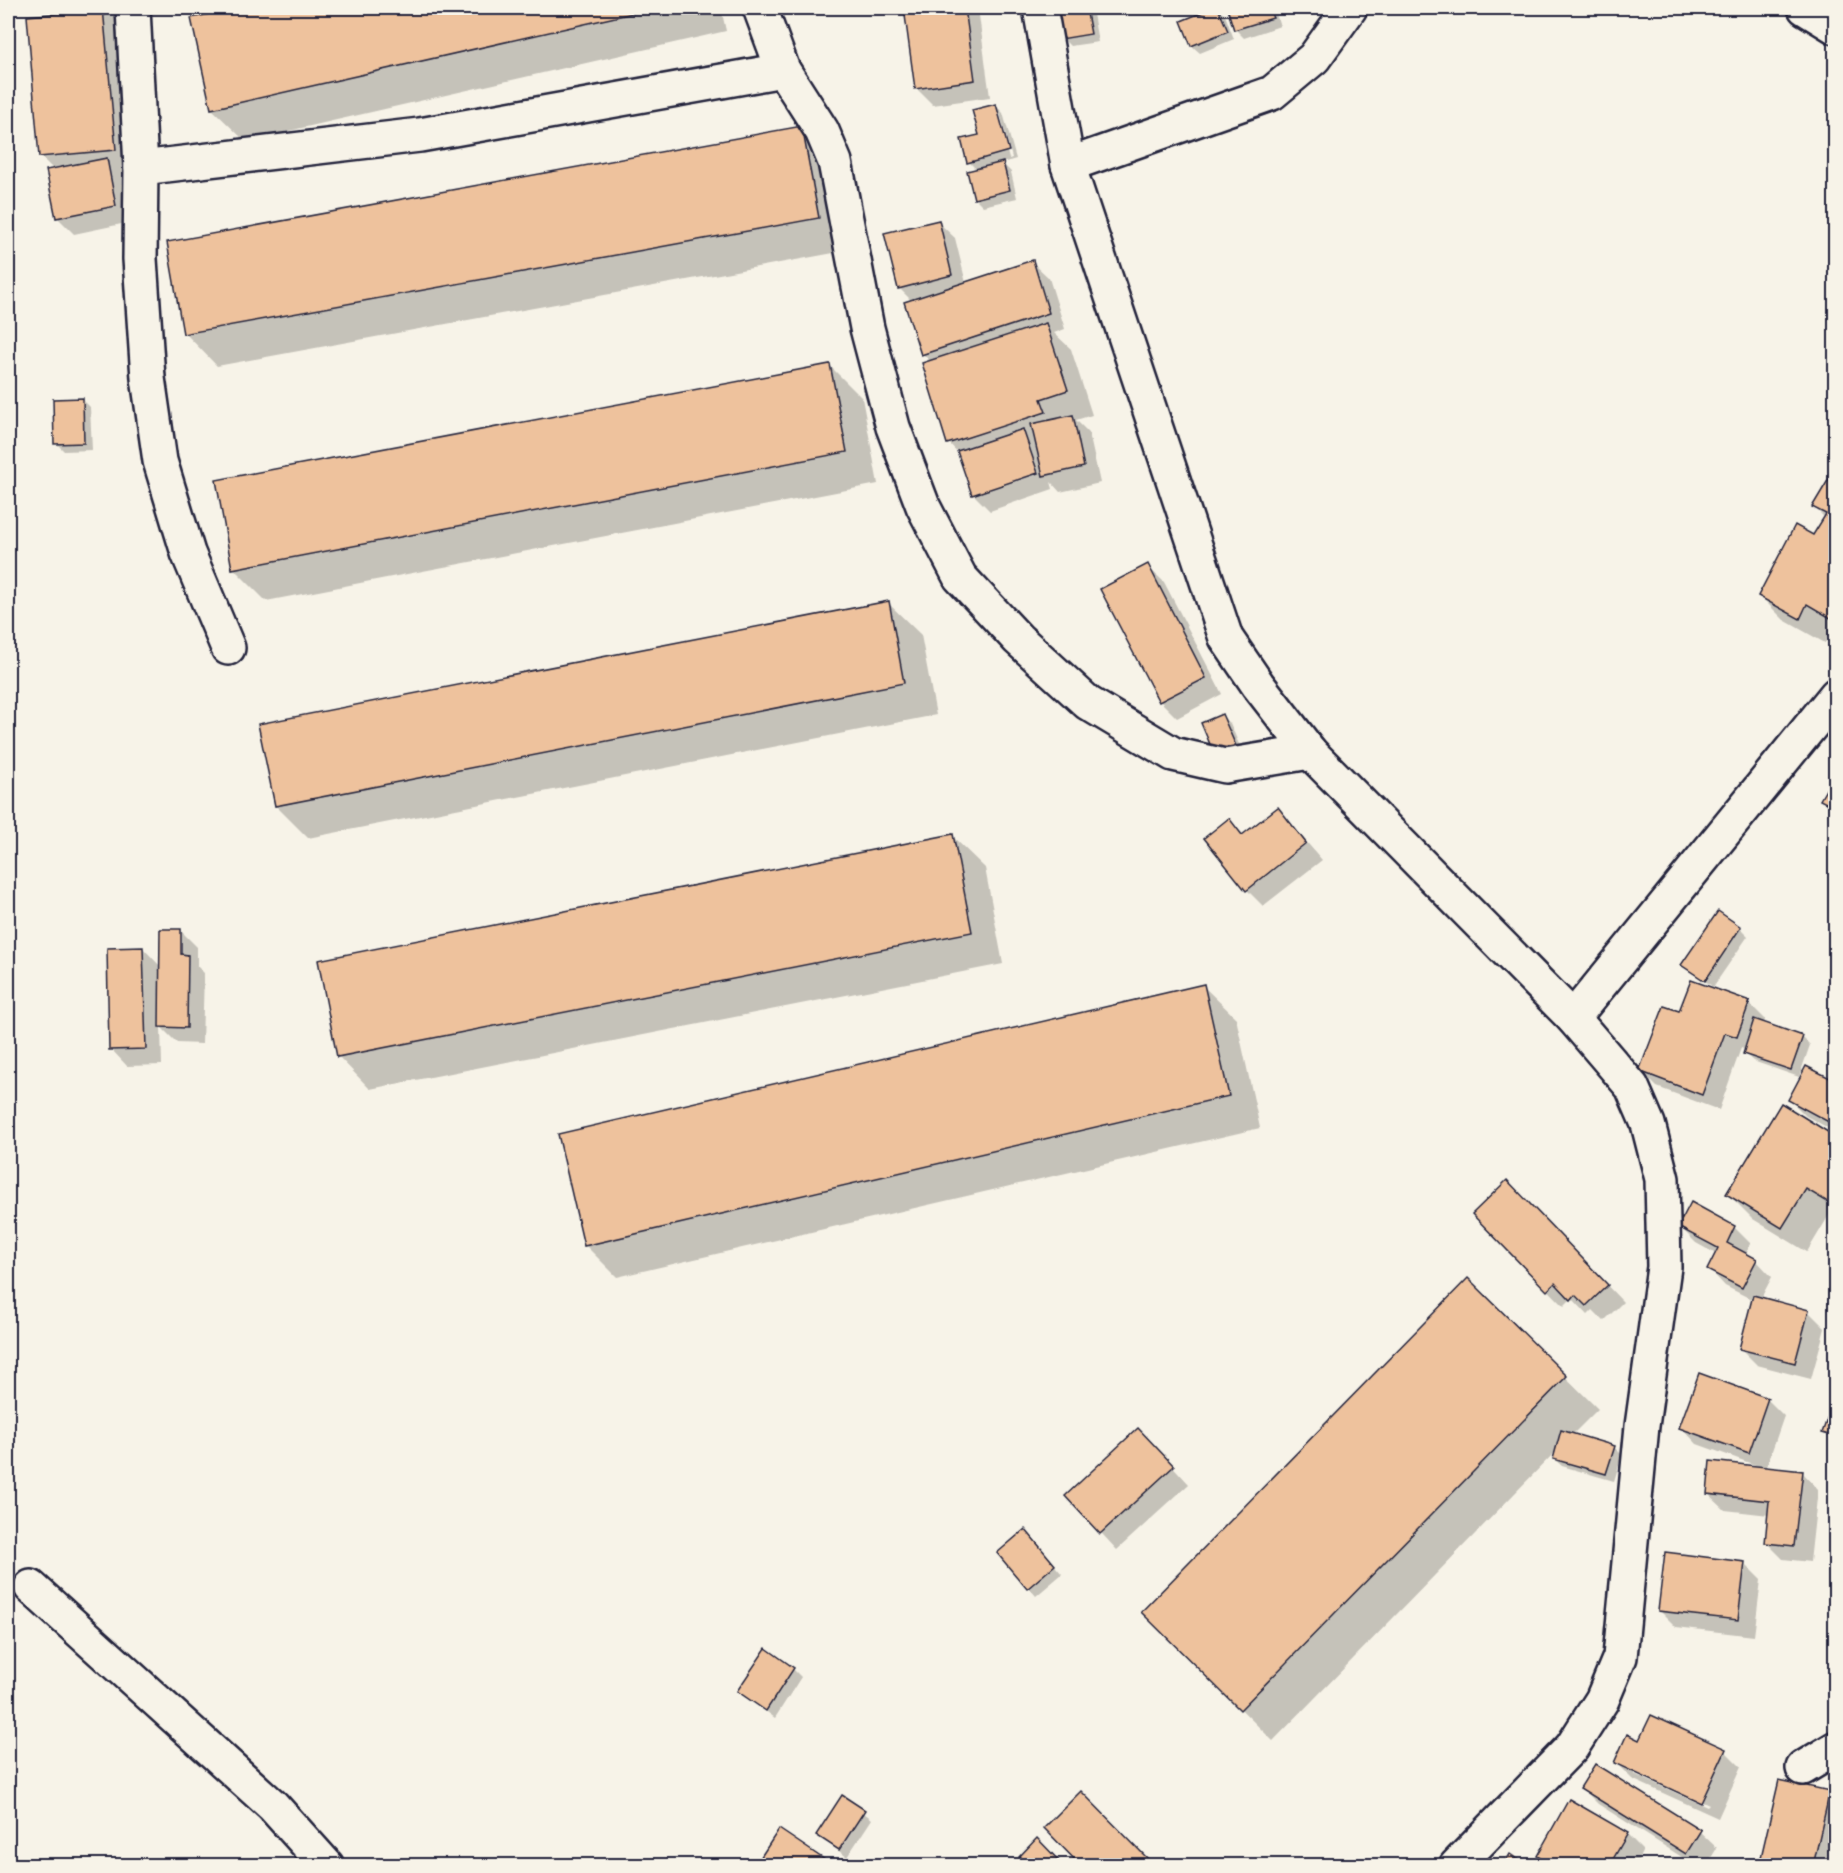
<svg xmlns="http://www.w3.org/2000/svg" width="1843" height="1873" viewBox="0 0 1843 1873" font-family="'Architects Daughter',sans-serif">
  <style>
    .shadow { fill: #0003; fill-rule: evenodd }
    .building { fill: #eec29d; stroke: #22223b; stroke-width: 1.5 }
    .lines { fill: none; stroke-linecap: round; stroke-linejoin: round }
    .minor-casing { stroke: #22223b; stroke-width: 38 }
    .minor { stroke: #f7f3e8; stroke-width: 33 }
  </style>
  <rect width="100%" height="100%" fill="#f7f3e8"/>
  <filter id="ink" filterUnits="userSpaceOnUse"><feTurbulence type="fractalNoise" baseFrequency=".0167" numOctaves="2"/><feDisplacementMap in="SourceGraphic" scale="12" xChannelSelector="R" yChannelSelector="G"/><feConvolveMatrix kernelMatrix="1 2 1 2 8 2 1 2 1" color-interpolation-filters="sRGB"/></filter>
  <g filter="url(#ink)">
    <g class="shadow">
      <polygon points="75,8 115,8 126,18 140,174 122,176 131,222 74,234 57,217 54,170 41,157"/>
      <polygon points="244,8 721,8 726,31 245,141 212,109 193,19"/>
      <polygon points="905,8 978,8 990,97 933,105 916,88"/>
      <polygon points="1057,8 1092,8 1098,42 1070,46 1062,38"/>
      <polygon points="1217,8 1225,15 1234,39 1200,53 1192,46 1183,22"/>
      <polygon points="1229,8 1274,8 1280,26 1244,38 1236,30"/>
      <path d="M995,105l8,8 13,46 -14,4 9,9 6,26 -34,8 -8,-8 2,-28 -8,-8zM997,113h3l12,45 -3,1z"/>
      <polygon points="801,127 834,160 850,250 217,366 185,333"/>
      <polygon points="938,222 955,238 966,283 1032,262 1049,278 1065,329 1054,333 1071,349 1092,415 1076,420 1089,433 1100,483 1060,492 1051,482 1053,489 990,511 973,494 960,455 949,443 931,362 923,354 912,301 899,288"/>
      <polygon points="829,365 862,398 878,484 266,601 233,568"/>
      <polygon points="82,399 90,407 92,450 64,451 56,443"/>
      <polygon points="1836,470 1836,630 1832,628 1825,643 1784,620 1760,596 1814,537 1825,518 1814,507"/>
      <polygon points="1147,566 1164,582 1222,694 1177,718 1160,701"/>
      <polygon points="888,603 921,635 936,715 308,838 276,806"/>
      <polygon points="1222,716 1230,723 1243,754 1224,763"/>
      <polygon points="1836,776 1836,813 1822,799"/>
      <polygon points="1278,809 1322,860 1263,906 1247,890 1229,820 1244,835"/>
      <polygon points="952,836 985,868 1003,964 370,1089 338,1056"/>
      <polygon points="1740,928 1748,936 1713,987 1683,964"/>
      <polygon points="180,930 197,947 197,966 204,973 202,1044 177,1043 161,1027 162,1065 127,1066 111,1049 143,948 161,967"/>
      <polygon points="1203,986 1236,1018 1260,1128 617,1277 585,1245"/>
      <polygon points="1749,1003 1765,1019 1764,1024 1802,1037 1810,1045 1799,1077 1753,1061 1745,1054 1746,1050 1741,1048 1719,1110 1657,1087 1641,1071 1680,1013"/>
      <polygon points="1836,1083 1836,1132 1806,1116 1790,1100"/>
      <polygon points="1836,1139 1836,1215 1831,1212 1807,1252 1753,1219 1728,1194"/>
      <polygon points="1523,1198 1623,1302 1604,1321 1593,1310 1588,1315 1572,1298 1564,1306 1474,1214"/>
      <polygon points="1691,1204 1734,1227 1751,1244 1745,1255 1756,1260 1772,1277 1761,1298 1808,1311 1825,1328 1811,1379 1757,1365 1740,1348 1753,1300 1725,1286 1709,1269 1716,1254 1696,1243 1680,1227"/>
      <polygon points="1468,1281 1598,1409 1572,1435 1614,1447 1622,1455 1614,1481 1562,1466 1554,1459 1556,1451 1273,1741 1143,1612"/>
      <polygon points="1767,1399 1784,1416 1766,1468 1802,1472 1818,1489 1810,1562 1783,1559 1766,1542 1769,1515 1725,1510 1708,1494 1758,1466 1697,1444 1681,1427"/>
      <polygon points="1836,1399 1836,1444 1824,1432"/>
      <polygon points="1155,1447 1189,1484 1117,1550 1067,1496"/>
      <polygon points="1032,1539 1062,1574 1036,1596 999,1553"/>
      <polygon points="1744,1563 1761,1580 1754,1636 1676,1627 1659,1610"/>
      <polygon points="793,1669 801,1677 775,1718 739,1691"/>
      <path d="M1640,1742l85,9 16,16 -23,51 -86,-39 -16,-16zM1634,1770l75,35 -2,2 -73,-33z"/>
      <polygon points="1596,1766 1700,1832 1717,1848 1706,1866 1696,1866 1598,1804 1582,1788"/>
      <polygon points="1780,1782 1830,1793 1836,1798 1833,1866 1761,1866"/>
      <polygon points="842,1797 872,1819 847,1857 817,1835"/>
      <polygon points="1627,1834 1643,1850 1635,1866 1548,1866 1539,1856"/>
    </g>
    <g class="building">
      <polygon points="73,8 103,8 116,150 39,157 27,16 74,12"/>
      <polygon points="238,8 655,8 211,109 191,18"/>
      <polygon points="904,8 965,8 975,80 915,89"/>
      <polygon points="1055,8 1086,8 1091,34 1061,39"/>
      <polygon points="1213,8 1218,8 1228,31 1191,46 1181,21"/>
      <polygon points="1227,8 1269,8 1273,18 1234,30"/>
      <polygon points="996,104 1009,151 967,163 961,139 979,135 972,110"/>
      <polygon points="802,126 819,218 183,334 167,242"/>
      <polygon points="107,158 116,206 56,218 46,170"/>
      <polygon points="1003,162 1010,190 974,199 967,171"/>
      <polygon points="939,220 952,275 898,289 884,233"/>
      <polygon points="1033,260 1049,313 921,355 904,302"/>
      <polygon points="1046,323 1068,390 1041,399 1046,412 947,444 922,363"/>
      <polygon points="830,364 847,452 232,569 216,480"/>
      <polygon points="83,398 84,443 54,444 53,399"/>
      <polygon points="1073,415 1084,467 1043,476 1031,424"/>
      <polygon points="1023,429 1038,473 972,495 957,451"/>
      <polygon points="1836,467 1836,618 1834,620 1807,604 1800,619 1758,596 1795,525 1813,535 1826,514 1812,507"/>
      <polygon points="1148,564 1206,678 1159,702 1100,589"/>
      <polygon points="889,601 904,683 275,806 258,724"/>
      <polygon points="1222,714 1236,746 1215,756 1201,723"/>
      <polygon points="1836,772 1836,808 1820,800"/>
      <polygon points="1278,807 1306,843 1246,891 1204,838 1229,818 1242,835"/>
      <polygon points="953,834 972,932 337,1057 318,960"/>
      <polygon points="1718,911 1741,927 1705,981 1681,965"/>
      <polygon points="160,929 181,929 181,954 188,955 187,1028 159,1027"/>
      <polygon points="143,947 146,1049 109,1050 107,948"/>
      <polygon points="1691,980 1750,1001 1737,1037 1725,1033 1702,1095 1639,1071 1664,1006 1679,1011"/>
      <polygon points="1204,984 1229,1096 584,1246 558,1134"/>
      <polygon points="1754,1019 1803,1036 1791,1070 1743,1054"/>
      <polygon points="1806,1066 1836,1081 1836,1126 1788,1100"/>
      <polygon points="1781,1103 1836,1137 1836,1207 1806,1189 1782,1228 1726,1194"/>
      <polygon points="1507,1180 1608,1285 1586,1306 1575,1295 1571,1300 1555,1283 1547,1291 1472,1214"/>
      <polygon points="1691,1202 1735,1226 1727,1243 1757,1259 1742,1288 1707,1270 1718,1248 1678,1227"/>
      <polygon points="1468,1278 1567,1376 1240,1710 1141,1612"/>
      <polygon points="1753,1295 1809,1310 1795,1363 1739,1349"/>
      <polygon points="1699,1373 1768,1398 1749,1453 1679,1428"/>
      <polygon points="1836,1394 1836,1437 1822,1433"/>
      <polygon points="1138,1428 1174,1466 1100,1534 1065,1496"/>
      <polygon points="1561,1430 1615,1446 1606,1474 1553,1459"/>
      <polygon points="1710,1461 1803,1471 1794,1546 1765,1543 1769,1501 1707,1494"/>
      <polygon points="1025,1529 1055,1565 1027,1589 997,1553"/>
      <polygon points="1665,1552 1745,1562 1738,1620 1658,1611"/>
      <polygon points="766,1648 794,1668 766,1711 737,1691"/>
      <polygon points="1651,1715 1726,1749 1701,1803 1614,1763 1627,1734 1639,1740"/>
      <polygon points="1595,1764 1701,1830 1686,1854 1580,1788"/>
      <polygon points="1779,1780 1830,1791 1813,1866 1759,1866"/>
      <polygon points="1081,1791 1153,1864 1151,1866 1081,1866 1044,1828"/>
      <polygon points="842,1795 865,1810 839,1850 816,1835"/>
      <polygon points="1569,1799 1628,1833 1609,1866 1553,1866 1537,1856"/>
      <polygon points="779,1829 834,1866 755,1866"/>
      <polygon points="1037,1838 1064,1866 1028,1866 1019,1857"/>
      <polygon points="1510,1854 1527,1866 1503,1866"/>
    </g>
    <g class="lines">
      <g class="minor-casing">
        <g id="minor">
          <polyline points="133,8 141,168 140,259 148,378 160,461 188,553 228,648"/>
          <polyline points="760,8 783,70 822,131 835,162 867,328 893,427 923,506 960,577 1018,639 1088,703 1173,754 1225,766 1310,752"/>
          <polyline points="1040,8 1068,165 1226,638 1258,685 1310,752 1573,1018 1632,1087 1648,1124 1662,1179 1664,1267 1642,1426 1620,1657 1602,1700 1572,1747 1456,1866"/>
          <polyline points="1805,8 1836,27"/>
          <polyline points="1068,165 1272,93 1314,58 1350,8"/>
          <polyline points="141,168 420,135 783,70"/>
          <polyline points="1573,1018 1836,695"/>
          <polyline points="31,1587 273,1806 327,1866"/>
          <polyline points="1803,1768 1836,1748"/>
        </g>
      </g>
      <use href="#minor" class="minor"/>
    </g>
  </g>
  <rect width="1843" height="1873" fill="none" stroke="#f7f3e8" stroke-width="30"/>
  <rect x="15" y="15" width="1813" height="1843" fill="none" stroke="#22223b" stroke-width="2" filter="url(#ink)"/>
</svg>
